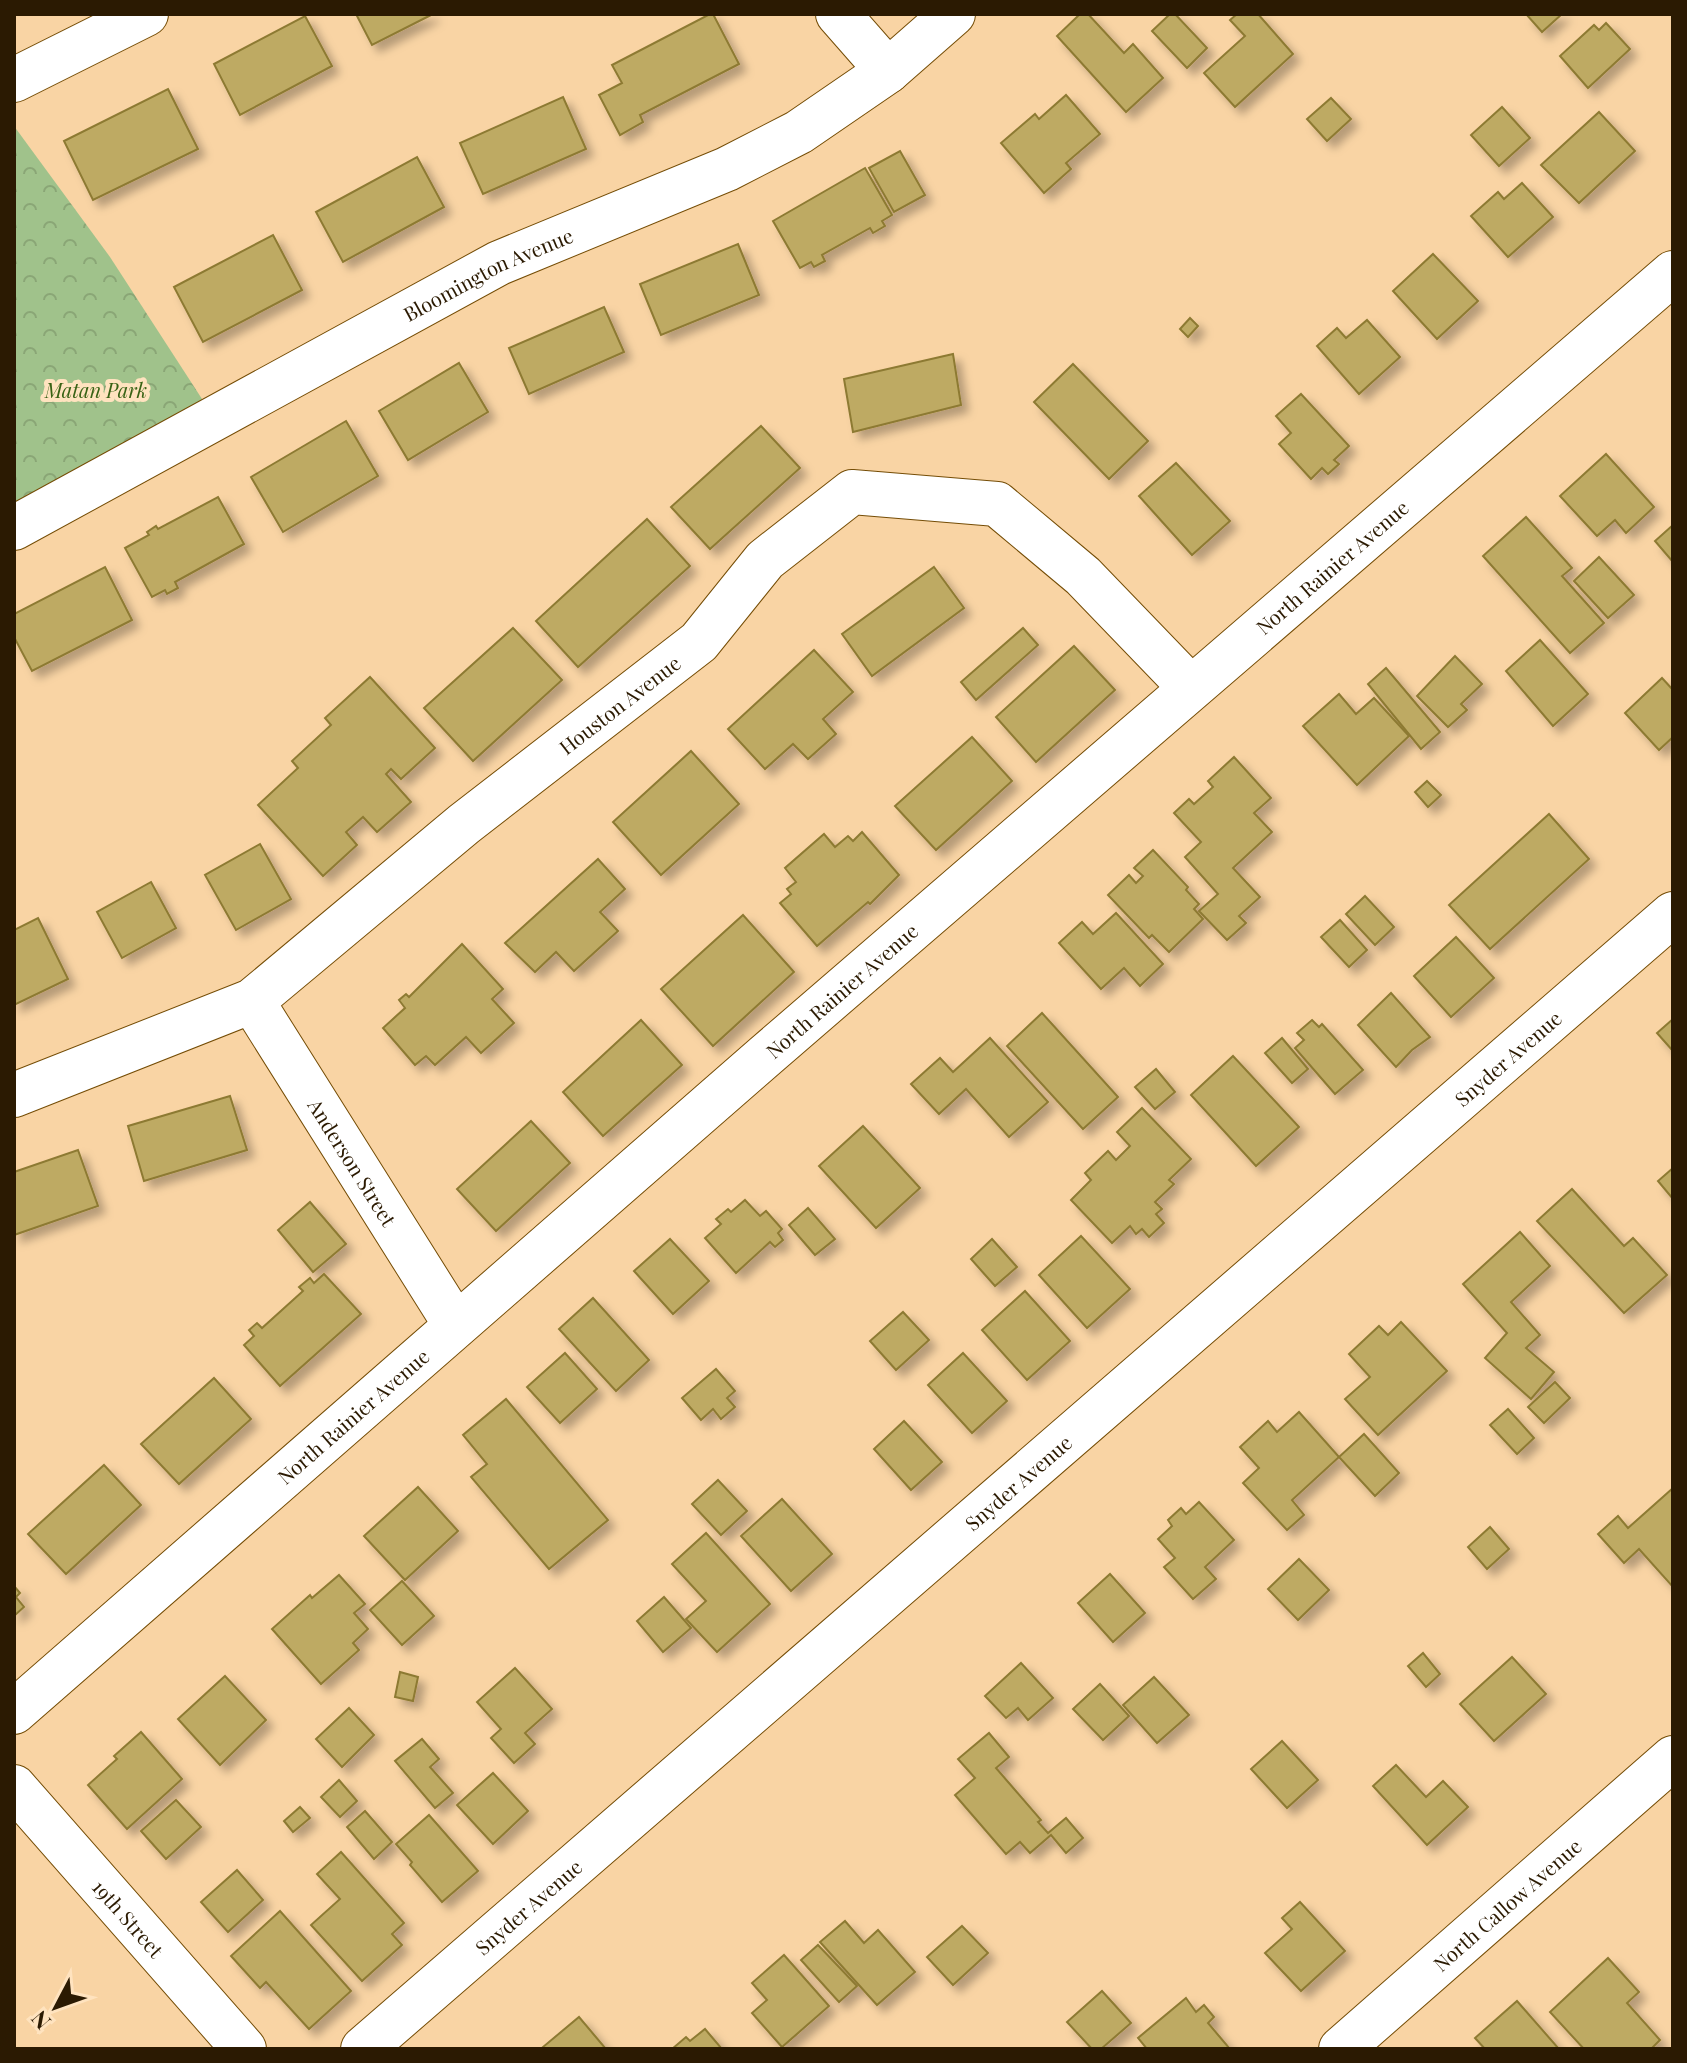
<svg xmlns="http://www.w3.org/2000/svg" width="1687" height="2063" viewBox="0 0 1687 2063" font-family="'Playfair Display',serif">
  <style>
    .park { fill: url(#park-crowns) }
    .building { fill: #beaa63; stroke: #8d7a33; stroke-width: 2; filter: url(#shadow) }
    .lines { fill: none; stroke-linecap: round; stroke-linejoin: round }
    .minor-casing { stroke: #754d06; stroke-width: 46 }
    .minor { stroke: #fff; stroke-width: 44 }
    .labels { text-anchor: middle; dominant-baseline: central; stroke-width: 8; stroke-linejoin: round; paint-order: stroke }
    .street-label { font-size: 20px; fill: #2b1a02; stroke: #ffe3bf }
    .park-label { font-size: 20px; font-style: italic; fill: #386215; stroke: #ffe3bf }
  </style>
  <defs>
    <pattern id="park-crowns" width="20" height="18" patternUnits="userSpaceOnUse" patternTransform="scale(2)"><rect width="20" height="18" fill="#a0c28b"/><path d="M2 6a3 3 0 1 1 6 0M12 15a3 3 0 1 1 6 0" fill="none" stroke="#8aa676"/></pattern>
    <filter id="shadow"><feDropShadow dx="7" dy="7" stdDeviation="4" flood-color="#0004"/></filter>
  </defs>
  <rect width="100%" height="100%" fill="#f9d4a4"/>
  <polygon class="park" points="14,126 110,257 215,419 14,528"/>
  <g class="building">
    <polygon points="356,14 433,14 372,45"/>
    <polygon points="710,14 713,14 739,64 640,115 643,122 620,135 599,95 622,83 612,65"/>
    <polygon points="1080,14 1088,14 1124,53 1133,44 1163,78 1126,112 1057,36"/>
    <polygon points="1170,14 1175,14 1207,48 1187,68 1152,31"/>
    <polygon points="1237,14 1258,14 1293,54 1235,107 1204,73 1245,36 1230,20"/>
    <polygon points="1526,14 1562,14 1542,32"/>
    <polygon points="305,16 332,66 240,115 214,64"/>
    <polygon points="1606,23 1630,49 1588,88 1560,56 1594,25 1599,30"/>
    <polygon points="168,89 198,149 93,200 64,141"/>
    <polygon points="1066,95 1100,134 1066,163 1071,169 1044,193 1001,143 1035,114 1039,119"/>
    <polygon points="563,97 586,149 483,194 460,143"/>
    <polygon points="1331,98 1351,119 1327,141 1307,119"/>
    <polygon points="1502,107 1530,138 1499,166 1471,135"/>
    <polygon points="1599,112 1635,151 1579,203 1541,165"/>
    <polygon points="900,151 925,195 894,212 869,168"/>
    <polygon points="417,157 444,207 343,262 316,212"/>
    <polygon points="865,168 892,215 882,221 885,226 873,233 870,228 822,255 825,261 814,267 811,262 800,268 773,221"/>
    <polygon points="1522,183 1553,217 1508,257 1471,216 1498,192 1504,199"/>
    <polygon points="273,235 302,290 203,342 174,287"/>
    <polygon points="738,244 759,295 661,335 640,284"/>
    <polygon points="1433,254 1478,301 1437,339 1393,291"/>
    <polygon points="604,307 624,352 529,394 509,348"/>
    <polygon points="1190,318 1198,326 1188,337 1180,329"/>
    <polygon points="1367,320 1400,357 1359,394 1317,346 1337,328 1346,338"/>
    <polygon points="953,354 961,405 853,432 844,379"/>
    <polygon points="459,363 488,412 408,460 379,411"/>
    <polygon points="1073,364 1148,441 1109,479 1034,402"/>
    <polygon points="1301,394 1349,446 1334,460 1339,464 1328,474 1322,468 1311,479 1279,444 1291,433 1276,416"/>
    <polygon points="346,421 378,476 283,532 251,477"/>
    <polygon points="761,426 800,468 710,549 671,507"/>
    <polygon points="1606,454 1654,507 1626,533 1615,520 1597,536 1560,496"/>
    <polygon points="1176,463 1230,521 1192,555 1139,496"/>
    <polygon points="218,497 244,544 175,582 178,588 167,594 165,590 152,597 125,548 149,535 147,532 156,526 158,529"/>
    <polygon points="1526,517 1572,568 1562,576 1604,623 1570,653 1483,556"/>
    <polygon points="647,519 690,566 578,667 536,621"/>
    <polygon points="1673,525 1673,562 1655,541"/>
    <polygon points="1599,557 1634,595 1608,618 1574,581"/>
    <polygon points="105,567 132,620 32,671 14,637 14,614"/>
    <polygon points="934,567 964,608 872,676 842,634"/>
    <polygon points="513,628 562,680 473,761 424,708"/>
    <polygon points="1023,628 1038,645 976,700 961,682"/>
    <polygon points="1540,640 1588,694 1553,726 1506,671"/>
    <polygon points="1074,646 1115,690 1036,762 996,717"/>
    <polygon points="814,650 853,692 823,719 836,734 808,759 793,744 765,769 728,729"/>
    <polygon points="1455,656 1482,684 1461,704 1467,710 1448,727 1417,696"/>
    <polygon points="1386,668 1440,732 1421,749 1368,684"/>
    <polygon points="370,677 435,748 401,779 391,769 386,774 411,802 377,832 363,817 346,832 357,845 323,876 258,805 298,768 292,761 331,725 325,718"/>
    <polygon points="1662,678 1673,690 1673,737 1659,750 1625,713"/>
    <polygon points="1339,694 1356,714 1374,698 1409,736 1357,785 1303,726"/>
    <polygon points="972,737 1012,781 936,850 895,806"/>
    <polygon points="691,751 739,804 661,875 613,822"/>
    <polygon points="1234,757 1271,798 1254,813 1272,832 1233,868 1260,897 1239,916 1246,923 1227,940 1199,911 1218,894 1185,857 1201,842 1174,813 1189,799 1194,804 1213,787 1208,781"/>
    <polygon points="1427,781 1441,795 1428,807 1415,792"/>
    <polygon points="1549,814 1589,859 1490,949 1449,905"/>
    <polygon points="862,832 899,875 870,904 868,902 817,946 780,903 791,894 787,889 796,882 785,868 824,834 835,847 848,836 853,841"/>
    <polygon points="260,844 291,899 236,930 205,875"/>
    <polygon points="1153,850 1188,887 1186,890 1199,904 1194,909 1203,919 1169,952 1152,935 1149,938 1108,895 1129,875 1136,883 1143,876 1134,868"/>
    <polygon points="598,859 625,889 600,912 618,931 574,971 556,952 535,972 505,943"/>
    <polygon points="151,882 176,928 122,958 97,912"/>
    <polygon points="1365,896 1394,927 1375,945 1346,914"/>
    <polygon points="1116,913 1163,964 1140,986 1124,968 1101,989 1059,943 1082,922 1093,934"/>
    <polygon points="743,915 794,972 713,1046 661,989"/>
    <polygon points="38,918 68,979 14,1005 14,930"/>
    <polygon points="1340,920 1367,950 1349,967 1321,937"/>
    <polygon points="1456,937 1494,978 1451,1017 1414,976"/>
    <polygon points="462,944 503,989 492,999 514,1023 481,1053 466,1037 435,1065 426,1056 415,1065 383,1028 405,1008 399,1000 406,994 409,997"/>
    <polygon points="1391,993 1430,1037 1412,1050 1396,1067 1358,1025"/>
    <polygon points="1042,1013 1118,1097 1083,1129 1007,1046"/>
    <polygon points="1673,1019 1673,1051 1657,1033"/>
    <polygon points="641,1020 682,1065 603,1136 563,1092"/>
    <polygon points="1312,1020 1319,1027 1322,1024 1363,1070 1335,1094 1295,1048 1304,1040 1297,1033"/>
    <polygon points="990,1038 1048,1102 1009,1137 966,1089 939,1114 911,1084 940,1058 953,1072"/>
    <polygon points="1282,1038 1308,1069 1292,1083 1265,1053"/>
    <polygon points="1233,1056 1299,1127 1256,1166 1191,1095"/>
    <polygon points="1156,1069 1175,1092 1155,1109 1135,1087"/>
    <polygon points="230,1096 247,1150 144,1181 128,1126"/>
    <polygon points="1142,1108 1191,1159 1169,1180 1174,1184 1155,1202 1162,1209 1156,1214 1164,1223 1149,1237 1142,1229 1136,1234 1130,1226 1112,1243 1071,1200 1091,1180 1085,1173 1108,1151 1116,1160 1130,1146 1117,1132"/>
    <polygon points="531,1121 570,1163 496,1231 457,1189"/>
    <polygon points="863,1126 920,1188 876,1228 819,1166"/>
    <polygon points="78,1150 98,1206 14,1235 14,1172"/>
    <polygon points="1673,1168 1673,1199 1658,1181"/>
    <polygon points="1572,1189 1624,1246 1633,1238 1667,1275 1624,1313 1537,1221"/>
    <polygon points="745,1200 760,1216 766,1211 782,1229 778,1233 783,1240 775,1247 770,1242 736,1273 705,1238 721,1224 716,1219 728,1209 731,1212"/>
    <polygon points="310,1202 346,1244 313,1272 278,1230"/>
    <polygon points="808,1208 835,1239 815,1255 789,1225"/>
    <polygon points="1520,1232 1550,1266 1511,1302 1540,1335 1526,1348 1554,1372 1531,1399 1485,1358 1507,1333 1463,1284"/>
    <polygon points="1081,1236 1130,1289 1087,1328 1039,1275"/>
    <polygon points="670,1239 709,1281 673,1314 634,1271"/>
    <polygon points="992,1239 1017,1267 995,1286 971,1259"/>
    <polygon points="324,1274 361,1314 280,1386 244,1345 254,1336 249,1330 257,1323 262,1328 303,1291 299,1287 310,1278 314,1283"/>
    <polygon points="1025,1291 1070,1341 1027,1380 982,1330"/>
    <polygon points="593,1298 649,1360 616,1391 559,1329"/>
    <polygon points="903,1312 929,1340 896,1370 870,1341"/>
    <polygon points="1401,1322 1447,1371 1378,1435 1345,1399 1370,1377 1349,1354 1379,1326 1388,1335"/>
    <polygon points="565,1353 597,1389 560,1423 527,1387"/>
    <polygon points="963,1353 1007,1401 972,1433 928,1385"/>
    <polygon points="716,1369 735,1391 727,1398 735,1407 721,1419 713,1409 701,1420 682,1398"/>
    <polygon points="214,1378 251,1419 179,1484 141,1444"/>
    <polygon points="1555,1382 1570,1398 1544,1423 1528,1407"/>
    <polygon points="506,1399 608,1520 549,1569 471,1477 487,1464 463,1435"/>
    <polygon points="1508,1409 1534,1438 1517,1454 1490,1425"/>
    <polygon points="1299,1412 1339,1457 1292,1500 1304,1515 1287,1530 1243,1483 1259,1468 1240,1447 1268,1421 1277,1432"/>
    <polygon points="904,1421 942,1462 911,1490 874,1449"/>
    <polygon points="1364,1434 1399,1473 1375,1496 1339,1457"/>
    <polygon points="104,1465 141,1505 66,1574 28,1534"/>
    <polygon points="718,1480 747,1511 721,1535 692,1504"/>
    <polygon points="418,1487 458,1531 405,1580 364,1536"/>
    <polygon points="1673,1488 1673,1587 1639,1549 1624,1563 1598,1534 1618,1516 1628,1528"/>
    <polygon points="782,1499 832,1554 791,1591 741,1536"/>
    <polygon points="1199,1502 1234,1540 1205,1567 1216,1579 1193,1599 1164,1567 1175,1558 1158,1539 1172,1526 1168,1520 1181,1508 1186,1514"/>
    <polygon points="1490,1527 1509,1549 1487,1569 1468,1547"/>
    <polygon points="706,1533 770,1604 717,1652 686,1619 706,1601 672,1564"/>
    <polygon points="1299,1559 1329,1590 1298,1620 1268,1589"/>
    <polygon points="1110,1574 1145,1613 1113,1642 1078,1603"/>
    <polygon points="339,1575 365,1604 354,1613 368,1629 353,1643 359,1650 321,1684 272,1629 310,1595 312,1598"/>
    <polygon points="402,1581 434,1616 402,1645 370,1610"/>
    <polygon points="14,1586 20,1593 16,1597 24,1607 14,1616"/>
    <polygon points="664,1597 691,1628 663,1652 637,1621"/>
    <polygon points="1423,1653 1440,1674 1426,1687 1408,1666"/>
    <polygon points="1512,1657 1546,1694 1494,1741 1460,1704"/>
    <polygon points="1021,1663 1053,1698 1028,1720 1018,1708 1006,1718 985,1696"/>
    <polygon points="515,1668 552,1709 525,1733 535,1744 514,1763 491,1738 501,1729 477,1702"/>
    <polygon points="400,1672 418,1677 413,1701 395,1697"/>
    <polygon points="225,1676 266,1720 220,1765 178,1719"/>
    <polygon points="1154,1677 1189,1715 1157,1743 1123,1705"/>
    <polygon points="1100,1684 1129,1716 1103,1740 1073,1709"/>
    <polygon points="349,1708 374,1735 342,1767 316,1739"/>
    <polygon points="141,1732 182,1779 127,1829 88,1785 117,1759 114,1756"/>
    <polygon points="989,1733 1009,1757 996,1768 1041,1820 1038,1822 1048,1833 1066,1818 1083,1838 1066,1853 1051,1835 1030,1853 1020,1842 1006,1854 955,1795 975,1778 958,1759"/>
    <polygon points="422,1739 439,1759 430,1767 453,1793 435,1808 395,1761"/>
    <polygon points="1282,1741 1318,1780 1287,1808 1251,1769"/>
    <polygon points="1396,1765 1426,1797 1443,1781 1468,1807 1427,1845 1373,1786"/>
    <polygon points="493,1773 528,1811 493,1844 457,1805"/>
    <polygon points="339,1780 357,1801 340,1817 321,1797"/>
    <polygon points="176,1800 201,1827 166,1859 141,1831"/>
    <polygon points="300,1807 310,1818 293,1832 284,1821"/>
    <polygon points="365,1811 392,1842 374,1859 347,1827"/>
    <polygon points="429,1815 478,1871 442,1902 410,1865 412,1862 396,1844"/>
    <polygon points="341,1852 404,1923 392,1934 402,1945 362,1981 311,1925 340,1899 317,1874"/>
    <polygon points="237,1870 263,1900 228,1932 201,1902"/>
    <polygon points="1300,1902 1345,1951 1301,1991 1265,1953 1292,1929 1282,1918"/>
    <polygon points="280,1911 351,1991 309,2029 266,1982 260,1988 231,1956"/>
    <polygon points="845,1921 864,1943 878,1930 915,1972 877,2005 820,1942"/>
    <polygon points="962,1926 988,1953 953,1985 927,1957"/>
    <polygon points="818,1945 857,1986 839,2002 801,1960"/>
    <polygon points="784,1955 829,2006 782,2047 752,2013 767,2000 752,1983"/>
    <polygon points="1608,1958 1639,1992 1627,2003 1660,2040 1651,2049 1584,2049 1550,2012"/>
    <polygon points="1102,1991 1131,2023 1101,2049 1092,2049 1067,2022"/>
    <polygon points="1186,1998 1196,2012 1204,2005 1214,2017 1208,2023 1230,2049 1147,2049 1138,2038"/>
    <polygon points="1517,2001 1559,2049 1485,2049 1475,2038"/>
    <polygon points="579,2017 606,2049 545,2049 543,2047"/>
    <polygon points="705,2029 722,2049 672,2049 686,2037 690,2041"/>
  </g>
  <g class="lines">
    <g class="minor-casing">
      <g id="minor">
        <polyline points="838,14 888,71"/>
        <polyline points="14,80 146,14"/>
        <path id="s1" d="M14,528l485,-265 228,-94 72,-37 89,-61 65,-57"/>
        <path id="s2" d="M252,1001l203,323"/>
        <path id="s3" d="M14,1095l238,-94 212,-177 235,-182 66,-82 87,-68 145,12 86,72 107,111"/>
        <path id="s4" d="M14,1712c550,-483 1103,-963 1659,-1439"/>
        <path id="s5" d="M14,1787l230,262"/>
        <path id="s6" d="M363,2049l1310,-1135"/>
        <path id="s7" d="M1341,2049l332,-291"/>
      </g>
    </g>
    <use href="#minor" class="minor"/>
  </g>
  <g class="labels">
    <g class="street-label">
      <text stroke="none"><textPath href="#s1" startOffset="538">Bloomington Avenue</textPath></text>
      <text stroke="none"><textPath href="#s4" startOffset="1746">North Rainier Avenue</textPath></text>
      <text stroke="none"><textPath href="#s3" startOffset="728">Houston Avenue</textPath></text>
      <text stroke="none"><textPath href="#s4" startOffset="1098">North Rainier Avenue</textPath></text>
      <text stroke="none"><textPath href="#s6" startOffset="1514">Snyder Avenue</textPath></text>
      <text stroke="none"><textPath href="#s2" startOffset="190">Anderson Street</textPath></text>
      <text stroke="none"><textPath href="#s4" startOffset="450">North Rainier Avenue</textPath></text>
      <text stroke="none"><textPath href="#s6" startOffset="866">Snyder Avenue</textPath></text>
      <text stroke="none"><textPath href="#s7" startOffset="220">North Callow Avenue</textPath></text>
      <text stroke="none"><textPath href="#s6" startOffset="218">Snyder Avenue</textPath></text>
      <text stroke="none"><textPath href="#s5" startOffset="174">19th Street</textPath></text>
    </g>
    <g class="park-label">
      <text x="96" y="389">Matan Park</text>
    </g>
  </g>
  <rect width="1687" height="2063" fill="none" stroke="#2b1a02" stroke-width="32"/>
  <g transform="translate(56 2007) rotate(229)" stroke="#ffe3bf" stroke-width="6" paint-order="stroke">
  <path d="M0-6L14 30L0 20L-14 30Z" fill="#2b1a02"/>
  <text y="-12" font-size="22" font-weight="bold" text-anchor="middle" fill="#2b1a02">N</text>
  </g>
</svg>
